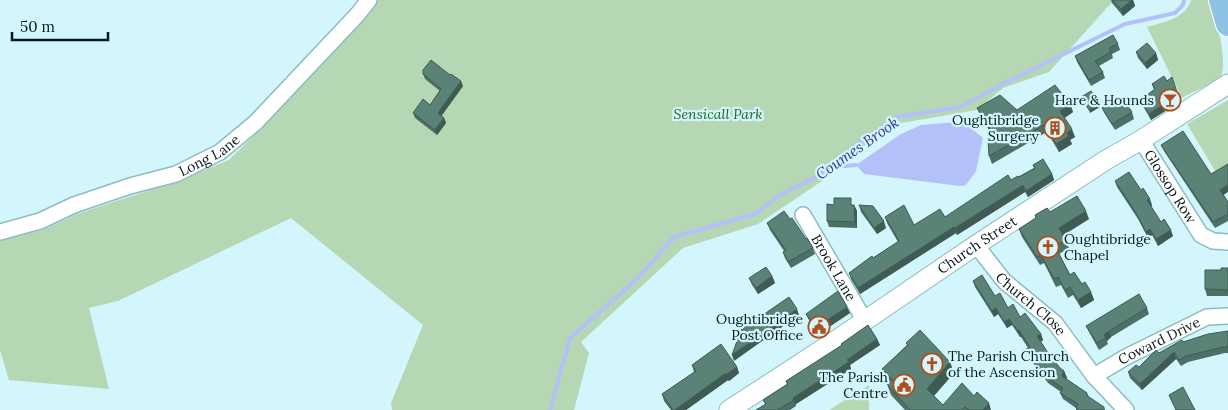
<svg xmlns="http://www.w3.org/2000/svg" width="1228" height="410" viewBox="0 0 1228 410" font-family="Lora,serif">
  <style>
    .green { fill: #b6d7b3 }
    .water { fill: #b4c1f9 }
    .lines { fill: none; stroke-linecap: round; stroke-linejoin: round }
    .stream { stroke: #b4c1f9; stroke-width: 4 }
    .minor-casing { stroke: #8ebbc2; stroke-width: 18 }
    .tertiary-casing { stroke: #8ebbc2; stroke-width: 21 }
    .primary-casing { stroke: #fff; stroke-width: 26 }
    .minor { stroke: #fff; stroke-width: 15 }
    .tertiary { stroke: #fff; stroke-width: 19 }
    .primary { stroke: #8ec2e4; stroke-width: 24 }
    .wall { fill: #4d7066 }
    .shaded-wall { fill: #3f5b53 }
    .building { fill: #5a8277; stroke: #3f5b53 }
    .labels { text-anchor: middle; dominant-baseline: central; stroke-width: 4.5; stroke-linejoin: round; paint-order: stroke }
    .poi-label { font-size: 14px; fill: #07181b; stroke: #d2f6fc; text-anchor: end }
    .park-label { font-size: 14px; font-style: italic; fill: #20681c; stroke: #d2f6fc }
    .street-label { font-size: 14px; fill: #07181b; stroke: #d2f6fc }
    .water-label { font-size: 15px; font-style: italic; fill: #323b8a; stroke: #d2f6fc }
  </style>
  <rect width="100%" height="100%" fill="#d2f6fc"/>
  <g class="green">
    <polygon points="377,0 1114,0 1049,72 1003,88 977,110 901,123 859,149 822,181 758,224 683,248 581,342 589,353 574,410 392,410 391,403 423,325 291,218 118,301 89,308 109,389 9,380 0,350 0,241 45,229 77,214 178,181 229,160 265,124"/>
    <path d="M1191,0h19c6,18 18,61 11,77 -5,5 -31,16 -39,21l-35,-71c17,-5 38,-8 44,-27z"/>
    <polygon points="1228,100 1228,168 1217,174 1187,124"/>
    <polygon points="869,385 869,410 829,410"/>
  </g>
  <polygon class="water" points="957,122 971,128 983,138 976,171 966,185 960,186 864,174 856,165 901,134 921,125"/>
  <g class="lines">
    <g class="stream">
      <polyline points="831,167 856,165"/>
      <polyline points="550,410 570,338 638,278 674,237 755,214 780,195 820,175 855,146 897,117 960,107 1005,83 1125,24 1175,13 1183,5 1184,0"/>
    </g>
    <g class="minor-casing">
      <g id="minor">
        <path id="s1" d="M1141,140l60,95 12,6 15,1"/>
        <path id="s2" d="M803,215l62,106"/>
        <path id="s3" d="M0,232l40,-11 34,-16 56,-19 46,-12 44,-22 35,-29 102,-108 12,-15"/>
        <path id="s4" d="M976,245l28,36 51,42 39,53 32,34"/>
        <path id="s5" d="M1094,376l32,-19 81,-40 21,-1"/>
      </g>
    </g>
    <g class="tertiary-casing">
      <g id="tertiary">
        <path id="s6" d="M729,410l106,-69 141,-96 130,-85 35,-20 87,-56"/>
      </g>
    </g>
    <g class="primary-casing">
      <polyline id="primary" points="1221,0 1228,24"/>
    </g>
    <use href="#minor" class="minor"/>
    <use href="#tertiary" class="tertiary"/>
    <use href="#primary" class="primary"/>
  </g>
  <g class="wall">
    <polygon points="1111,0 1133,0 1135,6 1123,16 1112,3"/>
    <polygon points="1118,44 1120,50 1112,54 1113,58 1099,66 1103,72 1105,78 1091,86 1077,62 1075,56"/>
    <polygon points="1136,52 1156,53 1158,60 1147,69 1138,58"/>
    <polygon points="423,74 463,86 441,116 444,118 446,123 437,135 415,118 413,113 430,105 440,91 425,79"/>
    <polygon points="1167,81 1181,101 1151,120 1143,106 1140,100 1154,90 1152,84"/>
    <polygon points="1070,104 1073,112 1064,118 1075,137 1070,140 1072,144 1059,152 1047,132 992,164 989,156 993,137 980,115 977,108 1017,110"/>
    <polygon points="1102,108 1118,108 1132,112 1134,119 1115,130 1105,114"/>
    <polygon points="1161,145 1211,174 1228,202 1228,221 1215,228 1164,151"/>
    <polygon points="1033,165 1052,174 1054,180 1028,197 1025,192 957,235 956,233 860,294 851,279 849,273 873,258 898,242 887,223 885,217 914,225 945,217 1034,168"/>
    <polygon points="1115,181 1141,190 1152,205 1151,206 1161,222 1173,236 1158,246 1152,235 1148,238 1138,219 1117,187"/>
    <polygon points="834,205 854,205 857,211 857,228 829,227 827,221"/>
    <polygon points="859,205 886,228 877,234 861,212"/>
    <polygon points="1050,212 1089,219 1063,235 1069,248 1059,254 1070,275 1091,292 1094,300 1081,308 1073,295 1068,298 1061,285 1056,287 1044,263 1040,265 1022,237 1019,229 1036,219 1035,215"/>
    <polygon points="790,219 813,248 815,254 791,268 785,258 783,252 784,251 770,230 767,223"/>
    <polygon points="1228,268 1228,296 1207,296 1205,289 1221,270"/>
    <polygon points="772,276 775,283 758,294 752,285 749,278"/>
    <polygon points="973,281 995,296 1008,308 1041,334 1043,340 1041,342 1048,353 1060,368 1064,371 1067,378 1066,379 1087,393 1089,397 1105,410 1076,410 1076,408 1063,399 1060,393 1061,392 1048,383 1028,356 1026,349 1028,348 1021,337 1020,337 1012,325 1007,328 998,314 994,317 975,287"/>
    <polygon points="1147,308 1149,314 1111,337 1107,341 1108,344 1099,350 1089,332 1086,326"/>
    <polygon points="850,313 817,335 809,320 806,314"/>
    <polygon points="1228,331 1228,353 1225,353 1188,362 1181,366 1176,359 1142,390 1130,378 1128,372 1139,367 1159,353 1183,342"/>
    <polygon points="877,339 880,345 850,365 851,369 796,404 796,406 790,410 756,410 765,404 763,400 787,385 786,381 842,346"/>
    <polygon points="906,343 950,362 954,373 934,396 943,405 974,396 991,410 905,410 891,395 887,384 889,383 886,380 882,369 907,345"/>
    <polygon points="692,365 737,367 739,373 729,381 728,380 686,410 671,410 664,401 662,394 694,372"/>
  </g>
  <g class="shaded-wall">
    <polygon points="1133,0 1135,6 1123,16 1121,9"/>
    <polygon points="1156,53 1158,60 1147,69 1145,63"/>
    <polygon points="461,81 463,86 440,118 438,113"/>
    <polygon points="1178,95 1181,101 1151,120 1149,114"/>
    <polygon points="1070,104 1073,112 1063,119 1060,111"/>
    <polygon points="1099,104 1100,107 1090,113 1089,110"/>
    <polygon points="444,118 446,123 437,135 435,130"/>
    <polygon points="1072,129 1075,137 1070,140 1072,144 1059,152 1056,144 1067,133"/>
    <polygon points="1052,174 1054,180 1028,197 1026,191"/>
    <polygon points="1023,185 1025,192 957,235 955,228"/>
    <polygon points="1228,185 1228,192 1222,196 1220,190"/>
    <polygon points="1150,199 1152,205 1150,207 1147,200"/>
    <polygon points="854,205 857,211 857,228 855,222"/>
    <polygon points="1086,211 1089,219 1062,236 1059,228"/>
    <polygon points="884,221 886,228 877,234 874,228"/>
    <polygon points="954,227 956,233 860,294 858,288"/>
    <polygon points="1150,229 1152,235 1148,238 1146,232"/>
    <polygon points="1171,230 1173,236 1158,246 1156,239"/>
    <polygon points="772,276 775,283 758,294 756,288"/>
    <polygon points="1091,292 1094,300 1081,308 1078,300"/>
    <polygon points="847,307 850,313 817,335 815,328"/>
    <polygon points="996,308 998,314 994,317 992,311"/>
    <polygon points="797,309 799,315 734,361 732,355"/>
    <polygon points="1009,319 1012,325 1007,328 1004,322"/>
    <polygon points="1019,330 1021,337 1020,337 1018,331"/>
    <polygon points="1109,331 1111,337 1107,341 1104,335"/>
    <polygon points="1041,334 1043,340 1039,342 1037,336"/>
    <polygon points="877,339 880,345 850,365 851,369 796,404 793,398"/>
    <polygon points="1174,352 1176,359 1142,390 1140,384"/>
    <polygon points="950,362 954,373 930,400 927,389"/>
    <polygon points="737,367 739,373 729,381 726,375"/>
    <polygon points="1064,371 1067,378 1064,382 1062,376"/>
    <polygon points="726,373 728,380 686,410 675,410"/>
    <polygon points="989,403 991,410 983,410"/>
  </g>
  <g class="building">
    <polygon points="1112,0 1132,0 1121,9"/>
    <polygon points="1113,35 1118,44 1109,48 1111,52 1095,61 1103,72 1089,80 1075,56"/>
    <polygon points="1147,43 1156,53 1145,63 1136,52"/>
    <polygon points="431,60 450,75 451,74 461,81 438,113 444,118 435,130 413,113 423,99 430,105 441,89 423,74 423,70"/>
    <polygon points="1164,76 1167,81 1172,77 1178,95 1149,114 1140,100 1155,89 1152,84"/>
    <polygon points="1055,85 1070,104 1060,111 1072,129 1067,133 1069,136 1056,144 1044,125 989,156 988,140 994,136 977,108 1000,95 1017,110"/>
    <polygon points="1091,91 1099,104 1089,110 1081,97"/>
    <polygon points="1114,101 1118,108 1126,103 1132,112 1112,124 1102,108"/>
    <polygon points="1183,131 1211,174 1228,164 1228,185 1220,190 1228,202 1228,214 1213,222 1161,145"/>
    <polygon points="1043,159 1052,174 1026,191 1023,185 955,228 954,227 858,288 849,273 872,256 873,258 899,241 885,217 904,205 914,225 940,209 945,217 1008,175 1011,180 1018,176 1019,177 1035,168 1033,165"/>
    <polygon points="1129,172 1141,190 1143,188 1150,199 1147,200 1161,222 1164,219 1171,230 1156,239 1150,229 1146,232 1136,213 1115,181"/>
    <polygon points="1077,196 1086,211 1059,228 1066,240 1055,246 1070,275 1074,272 1082,284 1085,282 1091,292 1078,300 1070,287 1065,290 1058,277 1054,279 1041,255 1037,257 1019,229 1036,218 1035,215 1047,208 1050,212"/>
    <polygon points="834,198 851,198 851,205 854,205 855,222 827,221 827,204 834,205"/>
    <polygon points="859,205 873,206 884,221 874,228"/>
    <polygon points="784,211 790,219 792,218 806,239 807,238 813,248 788,262 783,252 786,250 767,223"/>
    <polygon points="766,267 772,276 756,288 749,278"/>
    <polygon points="1221,268 1228,268 1228,290 1205,289 1205,270 1221,270"/>
    <polygon points="982,275 995,296 1000,293 1008,308 1013,304 1020,317 1025,313 1041,334 1037,336 1048,353 1060,368 1064,371 1062,376 1087,393 1086,395 1104,407 1104,409 1105,410 1079,410 1076,408 1078,404 1060,393 1063,388 1046,377 1026,349 1030,347 1019,330 1018,331 1009,319 1004,322 996,308 992,311 973,281"/>
    <polygon points="838,291 847,307 815,328 806,314"/>
    <polygon points="1139,294 1147,308 1109,331 1104,335 1106,338 1097,343 1086,326"/>
    <polygon points="789,297 797,309 732,355 741,330"/>
    <polygon points="868,325 877,339 847,360 849,362 793,398 794,400 777,410 756,410 766,404 763,400 788,384 786,381 842,345 841,344"/>
    <polygon points="920,330 950,362 927,389 943,405 962,383 974,396 977,392 989,403 983,410 969,410 965,407 962,410 910,410 887,384 893,380 882,369 908,345 906,343"/>
    <polygon points="1228,331 1228,347 1223,347 1186,356 1179,360 1174,352 1140,384 1128,372 1136,365 1139,367 1156,350 1159,353 1182,340 1183,342 1208,334"/>
    <polygon points="721,344 737,367 726,375 726,373 675,410 673,410 662,394 696,371 692,365"/>
    <polygon points="1183,387 1195,410 1176,410 1169,395"/>
  </g>
  <defs>
    <g id="bar-ring" transform="scale(1.125)"><circle r="9.5" fill="#d2f6fc" stroke="#b14d1a" stroke-width="1.5"/><path d="M-6-5H6L.8 .8V4.5H3.5V6h-7V4.5H-.8V.8Z" fill="#b14d1a"/></g>
    <g id="building-ring" transform="scale(1.125)"><circle r="9.5" fill="#d2f6fc" stroke="#b14d1a" stroke-width="1.5"/><path d="M-4-6H4V6H1V3H-1V6H-4ZM-2.5-4.3h1.7v1.8h-1.7ZM.8-4.3h1.7v1.8H.8ZM-2.5-1h1.7V.8h-1.7ZM.8-1h1.7V.8H.8Z" fill="#b14d1a"/></g>
    <g id="church-ring" transform="scale(1.125)"><circle r="9.5" fill="#d2f6fc" stroke="#b14d1a" stroke-width="1.5"/><path d="M-1.2-6h2.4v3.5h3.3v2.4h-3.3V6h-2.4V-.1h-3.3v-2.4h3.3Z" fill="#b14d1a"/></g>
    <g id="civic-ring" transform="scale(1.125)"><circle r="9.5" fill="#d2f6fc" stroke="#b14d1a" stroke-width="1.5"/><path d="M-.6-6.5H3V-4.5H.6V-3L4-1V1h2V6H-6V1h2V-1L-.6-3ZM-1.2 2.5V6h2.4V2.5Z" fill="#b14d1a"/></g>
  </defs>
  <g fill-rule="evenodd">
    <use href="#bar-ring" x="1170" y="100"/>
    <use href="#building-ring" x="1055" y="128"/>
    <use href="#church-ring" x="1048" y="247"/>
    <use href="#civic-ring" x="819" y="327"/>
    <use href="#church-ring" x="932" y="364"/>
    <use href="#civic-ring" x="904" y="385"/>
  </g>
  <g class="labels">
    <g class="poi-label">
      <text x="1154" y="100">Hare &amp; Hounds</text>
      <text x="1039" y="120">Oughtibridge<tspan x="1039" dy="16">Surgery</tspan></text>
      <text x="1064" y="239" text-anchor="start">Oughtibridge<tspan x="1064" dy="16">Chapel</tspan></text>
      <text x="803" y="319">Oughtibridge<tspan x="803" dy="16">Post Office</tspan></text>
      <text x="948" y="356" text-anchor="start">The Parish Church<tspan x="948" dy="16">of the Ascension</tspan></text>
      <text x="888" y="377">The Parish<tspan x="888" dy="16">Centre</tspan></text>
    </g>
    <g class="park-label">
      <text x="718" y="114">Sensicall Park</text>
    </g>
    <g class="street-label">
      <text stroke="none"><textPath href="#s3" startOffset="224">Long Lane</textPath></text>
      <text stroke="none"><textPath href="#s1" startOffset="55">Glossop Row</textPath></text>
      <text stroke="none"><textPath href="#s6" startOffset="298">Church Street</textPath></text>
      <text stroke="none"><textPath href="#s2" startOffset="61">Brook Lane</textPath></text>
      <text stroke="none"><textPath href="#s4" startOffset="81">Church Close</textPath></text>
      <text stroke="none"><textPath href="#s5" startOffset="74">Coward Drive</textPath></text>
    </g>
    <g class="water-label">
      <text transform="translate(857 148) rotate(-35)">Coumes Brook</text>
    </g>
  </g>
  <path d="M12 32v8h96v-8" fill="none" stroke="#07181b" stroke-width="2.5"/>
  <text x="20" y="32" font-size="15" fill="#07181b" stroke="#d2f6fc" stroke-width="4" paint-order="stroke">50 m</text>
</svg>
